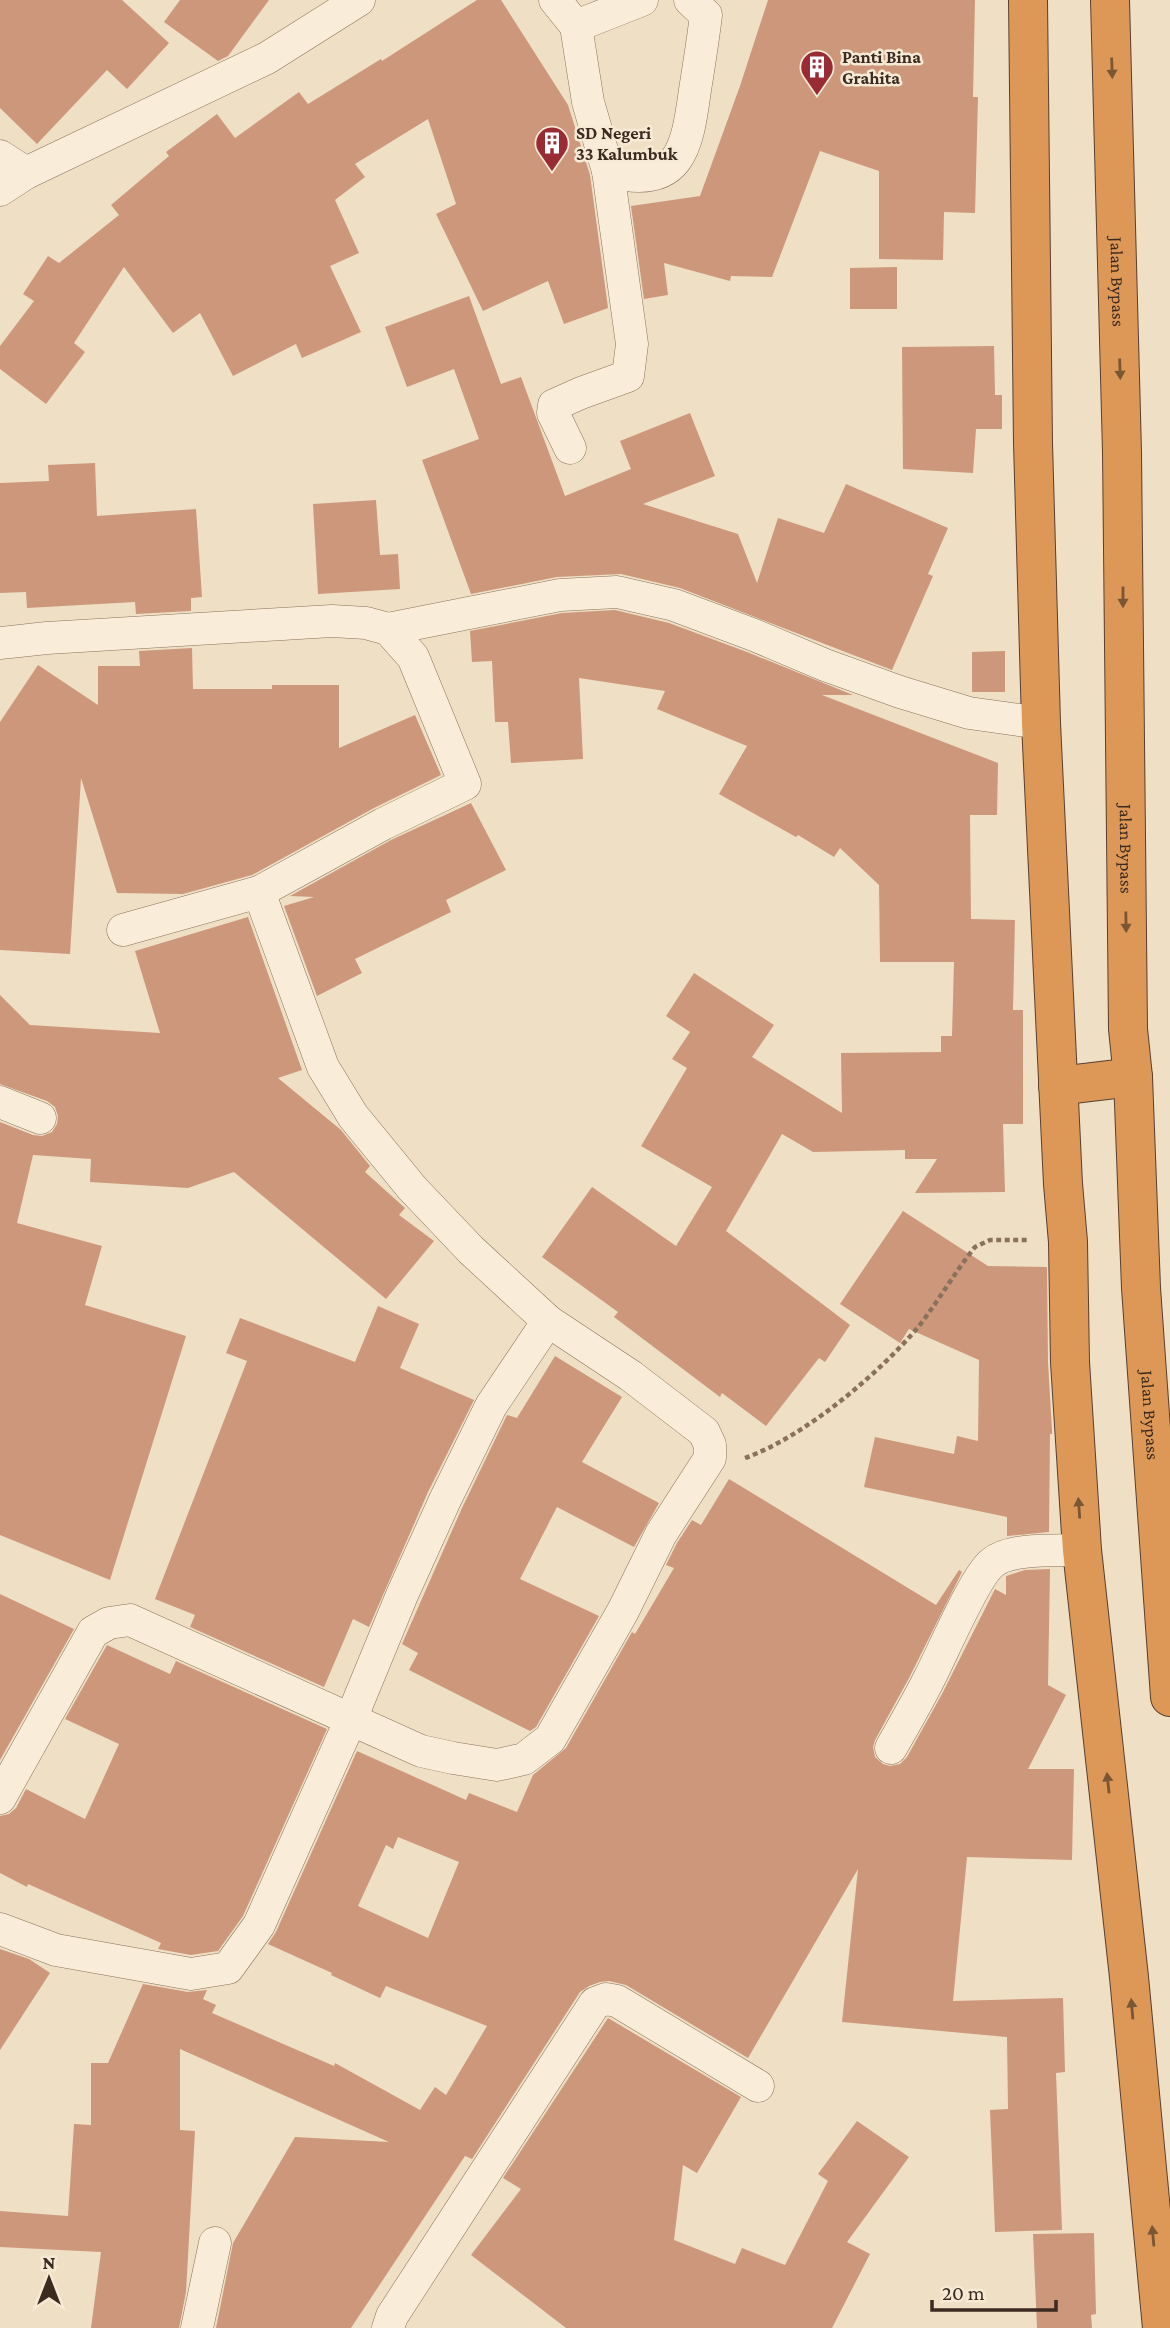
<svg xmlns="http://www.w3.org/2000/svg" width="1170" height="2328" viewBox="0 0 1170 2328" font-family="'Crimson Pro',serif">
  <style>
    .building { fill: #cd977b; fill-rule: evenodd }
    .lines { fill: none; stroke-linecap: round; stroke-linejoin: round }
    .street-casing { stroke: #8a715b; stroke-width: 33 }
    .highway-casing { stroke: #583f2f; stroke-width: 40 }
    .path { stroke: #8a715b; stroke-width: 4.5; stroke-dasharray: 5 3.5; stroke-linecap: butt }
    .street { stroke: #f9edd9; stroke-width: 32 }
    .highway { stroke: #dd9857; stroke-width: 38 }
    .oneway { fill: #7b5635 }
    .labels { text-anchor: middle; dominant-baseline: central; stroke-width: 5; stroke-linejoin: round; paint-order: stroke }
    .poi-label { font-size: 18px; font-weight: bold; fill: #3a2a1f; stroke: #f6ead5; text-anchor: start }
    .street-label { font-size: 18px; fill: #3a2a1f; stroke: #f6ead5 }
  </style>
  <rect width="100%" height="100%" fill="#efdfc5"/>
  <g class="building">
    <polygon points="0,0 122,0 169,43 127,89 107,70 37,144 0,108"/>
    <polygon points="180,0 269,0 228,56 218,61 164,22"/>
    <polygon points="477,0 501,0 568,105 590,175 608,308 564,324 548,281 483,311 436,214 456,204 428,119 355,164 365,177 335,200 359,253 330,266 361,332 302,358 296,344 233,376 200,313 173,333 124,267 74,343 85,352 46,404 0,369 0,346 34,301 23,294 48,256 59,263 119,215 111,205 169,156 166,152 217,114 235,138 299,92 308,104 381,59 382,61"/>
    <polygon points="768,0 975,0 973,97 978,97 975,213 944,212 943,260 879,259 879,171 820,151 772,277 731,276 730,281 664,263 668,295 644,299 631,206 700,196 740,86"/>
    <polygon points="897,267 897,309 850,309 850,268"/>
    <polygon points="469,296 501,384 521,377 565,496 631,469 620,441 690,413 715,476 643,504 738,534 757,583 778,518 824,533 846,484 948,528 928,574 933,576 892,670 680,588 621,574 557,577 471,594 422,460 479,439 454,369 407,387 385,327"/>
    <polygon points="994,346 995,395 1002,395 1002,429 976,429 973,473 903,469 902,347"/>
    <polygon points="95,463 97,516 196,509 202,597 191,598 191,611 136,614 135,602 27,608 26,592 0,593 0,483 49,481 48,465"/>
    <polygon points="376,500 380,555 398,554 400,589 318,594 313,504"/>
    <polygon points="615,610 669,623 747,652 853,695 822,695 998,763 997,815 970,815 971,919 1015,920 1013,1010 1023,1010 1023,1124 1003,1124 1005,1192 915,1193 937,1159 905,1159 905,1150 813,1152 782,1134 726,1231 850,1325 825,1362 819,1358 766,1426 722,1393 720,1397 614,1317 618,1312 542,1257 592,1187 676,1246 712,1187 641,1146 687,1068 672,1059 690,1032 666,1016 694,973 774,1025 752,1057 842,1113 841,1053 941,1052 941,1036 952,1036 954,962 880,962 879,885 840,848 834,857 798,835 796,837 719,794 747,746 657,709 665,691 579,678 583,759 511,763 508,722 495,722 492,661 472,662 470,631 562,613"/>
    <polygon points="192,648 193,689 272,689 272,685 339,685 339,748 415,715 441,775 374,808 252,875 183,894 117,893 81,778 70,954 0,950 0,722 38,665 98,705 98,666 140,666 139,651"/>
    <polygon points="1005,651 1005,692 972,692 972,652"/>
    <polygon points="471,803 506,870 446,900 451,912 355,959 362,973 317,996 284,906 314,897 290,896 391,840"/>
    <polygon points="248,917 302,1070 278,1078 341,1130 370,1166 365,1172 405,1208 399,1215 434,1241 386,1299 234,1172 188,1188 90,1182 91,1159 33,1155 17,1223 102,1246 85,1305 186,1336 110,1580 0,1535 0,1122 33,1135 42,1136 52,1132 57,1124 58,1116 55,1107 47,1101 0,1084 0,995 30,1025 160,1033 135,951"/>
    <polygon points="903,1211 988,1266 1047,1267 1048,1362 1052,1430 1052,1434 1050,1434 1049,1532 1007,1536 1007,1517 864,1487 875,1437 954,1454 957,1436 978,1441 979,1360 909,1329 900,1343 840,1304"/>
    <polygon points="378,1306 419,1324 400,1368 474,1400 428,1492 369,1627 353,1619 324,1687 190,1627 195,1615 155,1599 247,1361 226,1353 240,1318 355,1362"/>
    <polygon points="555,1356 622,1397 582,1462 659,1503 634,1547 557,1507 520,1579 599,1616 536,1727 530,1731 409,1670 418,1653 402,1644 462,1508 507,1415 517,1418"/>
    <path d="M729,1479l207,126 23,-35 3,2 -53,106 -34,62 -2,7 2,10 8,7 7,2 10,-2 7,-7 35,-63 51,-101 2,-4 11,6v-19l19,-6 25,-1 -2,116 18,10 -38,74h46l-2,91 -105,-3 -14,144 110,-3 2,74 -9,1 6,157 -67,2 -5,-122 18,-1 -1,-72 -165,-15 16,-153 -110,189 -122,-73 -17,-4 -9,1 -11,4 -9,6 -108,167 -7,-3 -114,172h-135l17,-85 62,-106 94,5 -209,-93v81l15,1 -9,161 -7,36h-88l10,-76 -101,-5v-36l68,5 6,-92 17,1v-62h17l35,-79 45,8 19,-2 -4,9 13,6 -4,8 122,53 1,-3 85,47 15,-23 11,8 41,-69 -101,-40 -6,12 -49,-23 1,-2 -64,-29 8,-12 81,-181 109,49 3,-7 48,19 16,-37 33,-27 66,-116 3,2 39,-66 -8,-3 11,-22 15,-23 9,5zM398,1837l61,25 -31,76 -70,-32 28,-61 7,4z"/>
    <polygon points="0,1594 74,1629 0,1760"/>
    <polygon points="107,1645 170,1674 176,1661 327,1729 243,1916 218,1951 191,1955 158,1949 161,1943 28,1884 27,1887 0,1873 0,1816 9,1814 16,1808 26,1789 85,1819 119,1744 65,1719"/>
    <polygon points="0,1949 29,1959 50,1973 0,2050"/>
    <polygon points="608,2018 741,2097 697,2173 683,2165 674,2240 735,2264 742,2248 785,2265 828,2181 818,2174 857,2121 909,2157 847,2242 870,2254 832,2328 566,2328 471,2255 521,2189 503,2178"/>
    <polygon points="1094,2233 1096,2314 1091,2315 1092,2328 1037,2328 1033,2234"/>
  </g>
  <g class="lines">
    <g class="street-casing">
      <g id="street">
        <polyline points="555,0 576,26 588,102 608,171 632,344 628,376 581,393 554,405 553,413 570,448"/>
        <polyline points="576,26 642,0"/>
        <polyline points="0,156 26,173"/>
        <path d="M608,171c72,20 79,-22 87,-81 4,-25 8,-50 11,-75l-16,-15"/>
        <polyline points="0,190 26,173 267,58 359,0"/>
        <polyline points="388,629 560,595 617,592 674,605 754,635 825,665 900,692 969,713 1041,723"/>
        <polyline points="0,643 47,638 332,621 366,623 388,629 413,657 465,784 383,824 259,892 323,1067 353,1116 412,1188 471,1250 548,1321 491,1406 445,1500 402,1595 351,1719 259,1925 228,1968 191,1974 56,1950 0,1929"/>
        <polyline points="123,930 259,892"/>
        <polyline points="0,1102 40,1118"/>
        <path d="M891,1748c13,-23 27,-47 39,-71 12,-23 45,-101 62,-114 19,-16 66,-12 90,-13"/>
        <polyline points="0,1798 93,1632 109,1623 130,1620 421,1751 453,1758 497,1765 524,1759 550,1739 623,1611 661,1534 710,1458 710,1445 704,1432 631,1376 548,1321"/>
        <polyline points="197,2328 215,2243"/>
        <polyline points="388,2328 392,2316 595,2003 606,1999 617,2001 758,2086"/>
      </g>
    </g>
    <g class="highway-casing">
      <g id="highway">
        <polyline points="1028,0 1033,443 1041,723 1063,1184 1068,1242 1070,1362 1082,1550 1129,1977 1162,2328"/>
        <path id="s1" d="M1110,0l12,452 6,577 5,48 8,211 29,409"/>
        <polyline points="1058,1086 1133,1077"/>
      </g>
    </g>
    <path class="path" d="M745,1458c59,-21 134,-84 174,-132 20,-26 36,-54 56,-79l15,-7h39"/>
    <use href="#street" class="street"/>
    <use href="#highway" class="highway"/>
  </g>
  <defs><path id="oneway-solid" d="M-6-.8H1V-3.2L6.5 0L1 3.2V.8H-6Z" transform="scale(1.75)"/></defs>
  <g class="oneway">
    <use href="#oneway-solid" transform="translate(1112 68) rotate(88)"/>
    <use href="#oneway-solid" transform="translate(1120 369) rotate(88)"/>
    <use href="#oneway-solid" transform="translate(1123 597) rotate(90)"/>
    <use href="#oneway-solid" transform="translate(1126 922) rotate(89)"/>
    <use href="#oneway-solid" transform="translate(1079 1508) rotate(-94)"/>
    <use href="#oneway-solid" transform="translate(1108 1783) rotate(-96)"/>
    <use href="#oneway-solid" transform="translate(1132 2009) rotate(-95)"/>
    <use href="#oneway-solid" transform="translate(1153 2236) rotate(-95)"/>
  </g>
  <defs>
    <g id="building-pin" transform="scale(1.75)"><path d="M0 17L-7.5 6A9.5 9.5 0 1 1 7.5 6Z" fill="#992b34" stroke="#f6ead5"/><path d="M-4-6H4V6H1V3H-1V6H-4ZM-2.5-4.3h1.7v1.8h-1.7ZM.8-4.3h1.7v1.8H.8ZM-2.5-1h1.7V.8h-1.7ZM.8-1h1.7V.8H.8Z" fill="#fff"/></g>
  </defs>
  <g fill-rule="evenodd">
    <use href="#building-pin" x="817" y="67"/>
    <use href="#building-pin" x="552" y="143"/>
  </g>
  <g class="labels">
    <g class="poi-label">
      <text x="842" y="57">Panti Bina<tspan x="842" dy="21">Grahita</tspan></text>
      <text x="576" y="133">SD Negeri<tspan x="576" dy="21">33 Kalumbuk</tspan></text>
    </g>
    <g class="street-label">
      <text stroke="none"><textPath href="#s1" startOffset="282">Jalan Bypass</textPath></text>
      <text stroke="none"><textPath href="#s1" startOffset="849">Jalan Bypass</textPath></text>
      <text stroke="none"><textPath href="#s1" startOffset="1416">Jalan Bypass</textPath></text>
    </g>
  </g>
  <g transform="translate(49 2279)" stroke="#f6ead5" stroke-width="5" paint-order="stroke">
  <path d="M0-5L12 26L0 18L-12 26Z" fill="#3a2a1f"/>
  <text y="-10" font-size="19" font-weight="bold" text-anchor="middle" fill="#3a2a1f">N</text>
  </g>
  <path d="M932 2300v10h124v-10" fill="none" stroke="#3a2a1f" stroke-width="3.5"/>
  <text x="942" y="2300" font-size="21" fill="#3a2a1f" stroke="#f6ead5" stroke-width="5" paint-order="stroke">20 m</text>
</svg>
